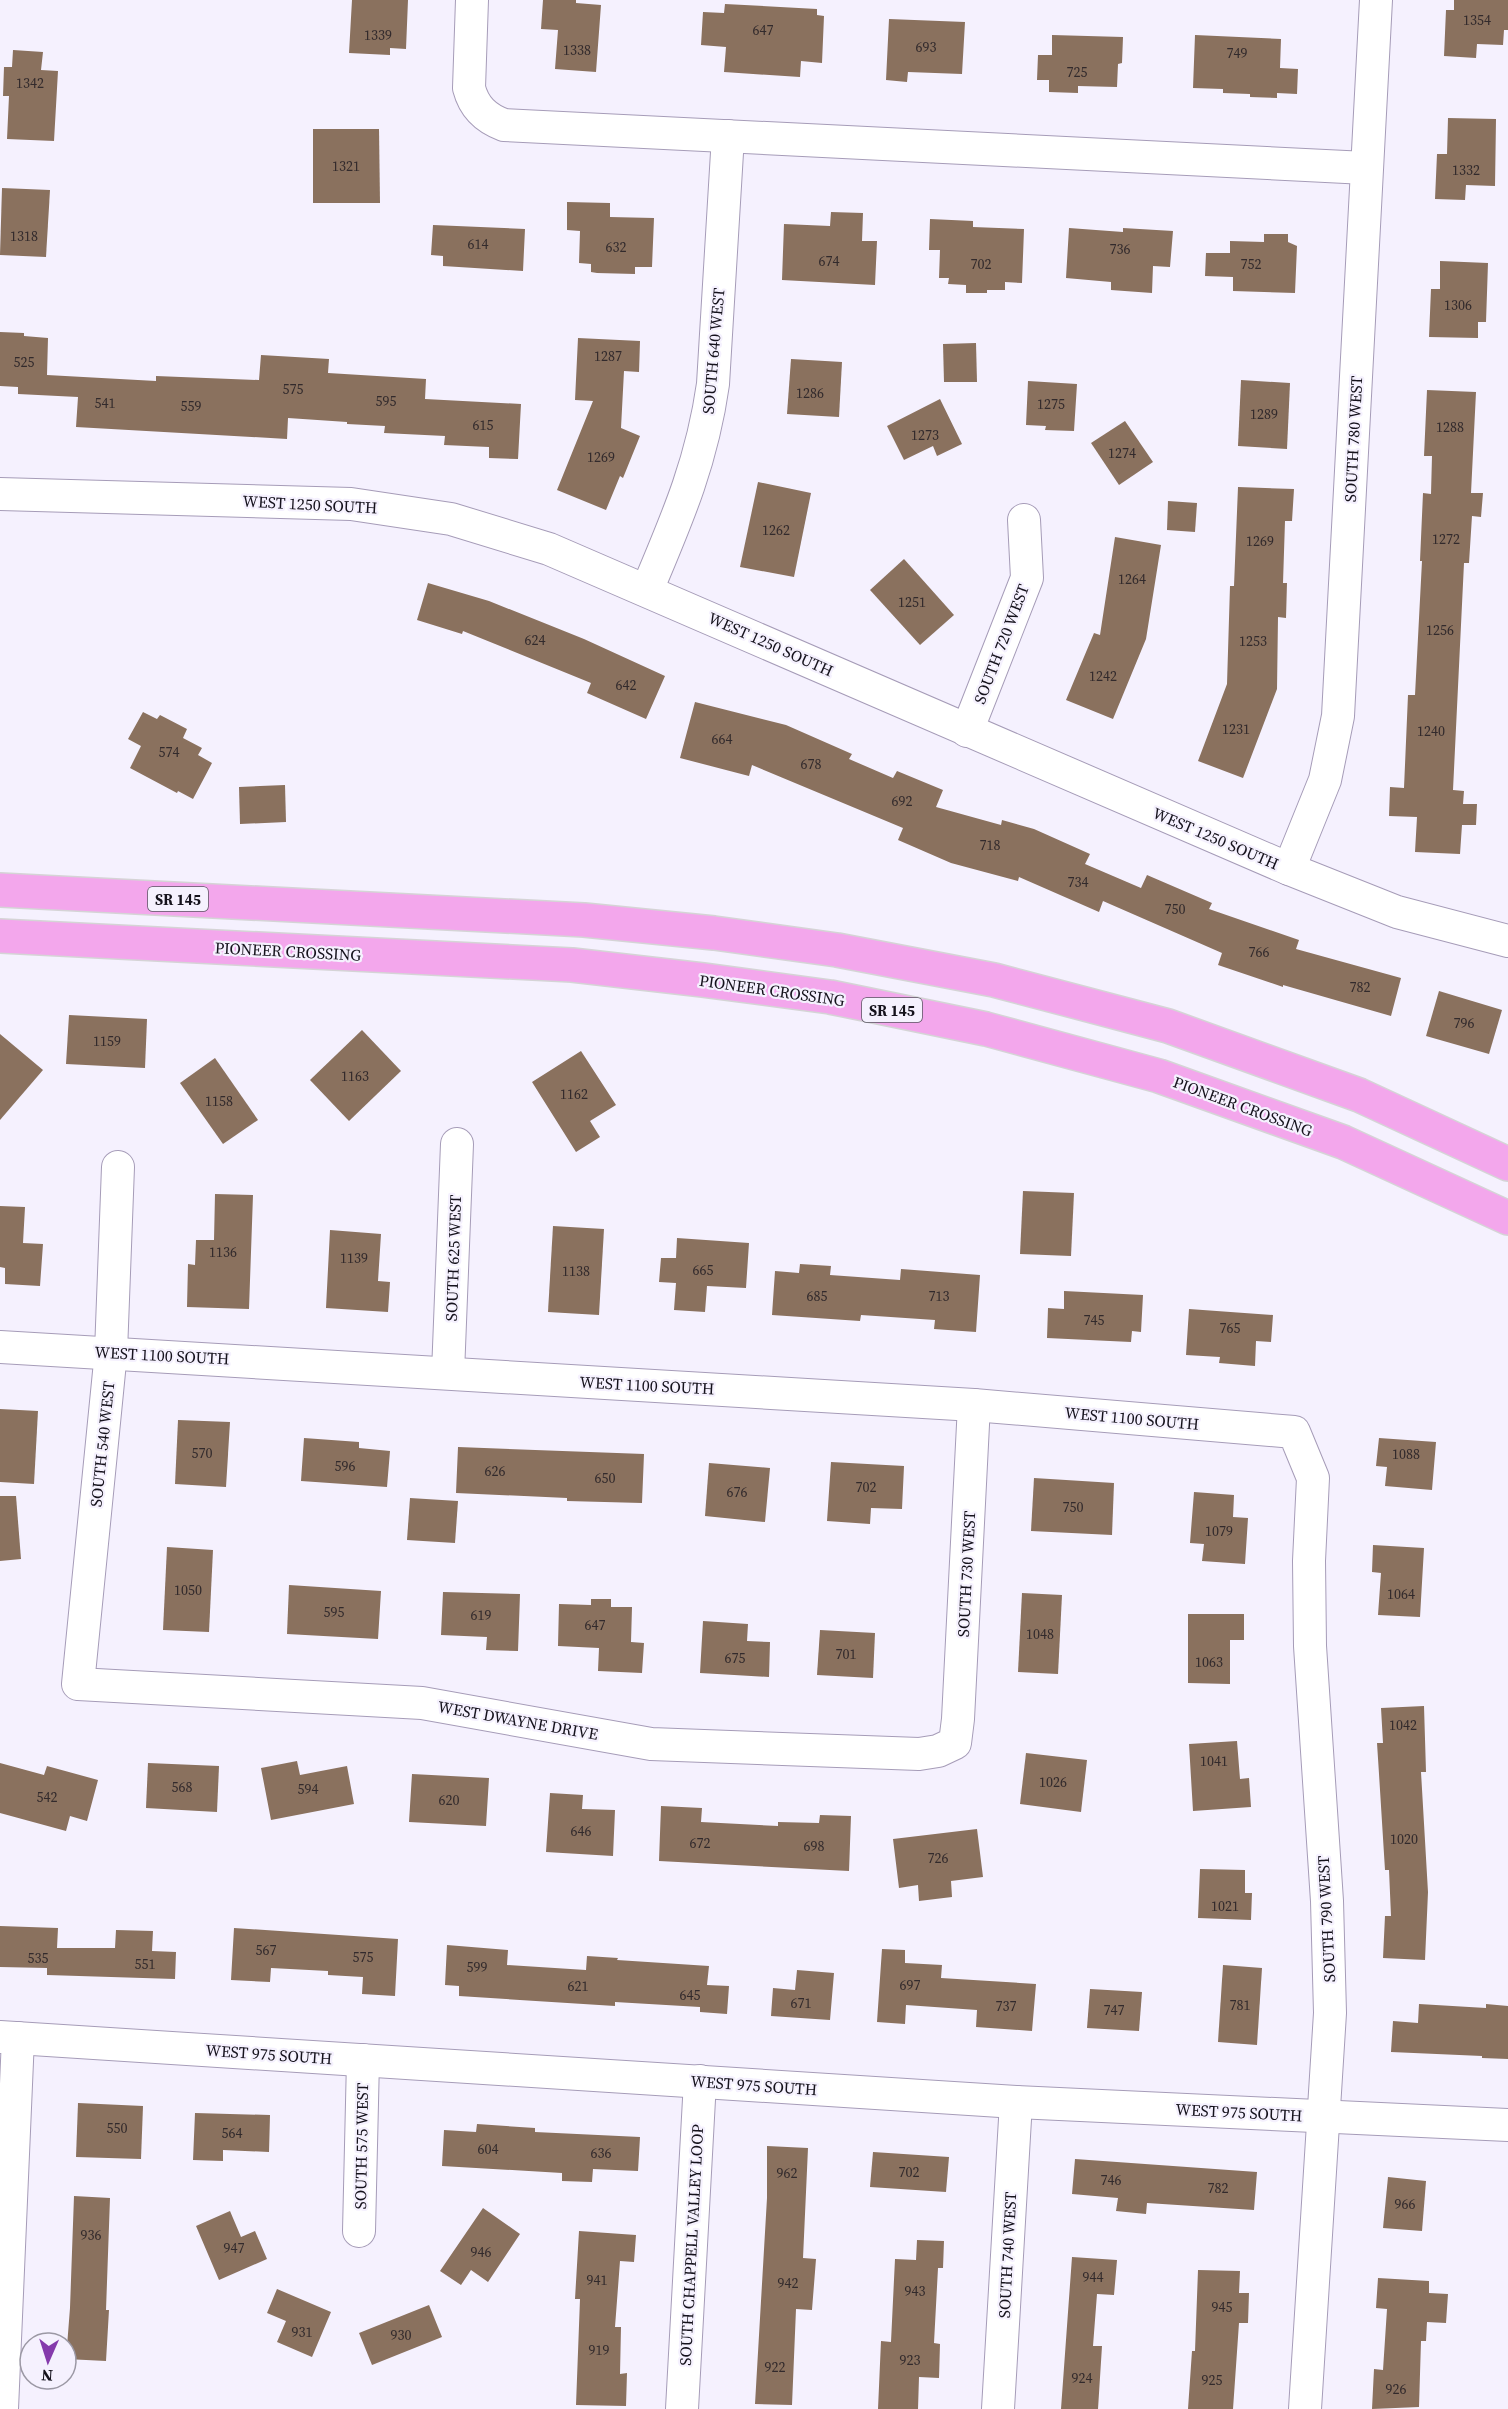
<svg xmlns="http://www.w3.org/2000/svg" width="1508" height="2409" viewBox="0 0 1508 2409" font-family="'Source Serif 4',serif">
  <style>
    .building { fill: #8a715e }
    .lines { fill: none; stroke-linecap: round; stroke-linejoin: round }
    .street-casing { stroke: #a69cb8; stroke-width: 34 }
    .highway-casing { stroke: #d5d4d6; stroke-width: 36 }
    .street { stroke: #fff; stroke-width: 32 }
    .highway { stroke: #f3a7ec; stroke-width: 33 }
    .labels { text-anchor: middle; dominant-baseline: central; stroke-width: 4.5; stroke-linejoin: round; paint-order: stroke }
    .number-label { font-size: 14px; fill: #322a2c }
    .shield { fill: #f5f1fe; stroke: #585560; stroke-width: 1.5 }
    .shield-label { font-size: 15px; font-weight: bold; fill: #15121c }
    .street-label { font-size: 16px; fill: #15121c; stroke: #f5f1fe }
  </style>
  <rect width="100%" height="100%" fill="#f5f1fe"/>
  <g class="building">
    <polygon points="352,0 408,0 406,49 390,48 390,55 349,53"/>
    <polygon points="543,0 576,0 576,3 601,5 596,72 555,69 558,30 541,29"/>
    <polygon points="1454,0 1508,0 1508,30 1504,30 1503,45 1477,44 1476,58 1444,56 1446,10 1454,10"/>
    <polygon points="725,4 817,9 817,15 824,16 822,63 801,61 800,77 724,72 726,47 701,45 703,12 724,13"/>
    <polygon points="889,19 965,22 962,74 908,72 907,82 886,80"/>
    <polygon points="1052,35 1123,37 1122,63 1118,64 1117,87 1078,86 1078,93 1049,92 1049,80 1037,80 1038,55 1052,55"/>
    <polygon points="1195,35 1281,39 1280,68 1298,69 1297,94 1277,93 1277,98 1250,97 1250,94 1223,93 1223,89 1193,88"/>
    <polygon points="13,50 43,52 41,70 58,71 54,141 7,139 9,96 3,96 4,67 12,67"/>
    <polygon points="1448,118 1496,119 1495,186 1466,185 1465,200 1435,199 1437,154 1447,154"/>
    <polygon points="313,129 379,129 380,203 313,203"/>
    <polygon points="2,188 50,190 46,257 0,255"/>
    <polygon points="567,202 610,203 610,217 654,218 652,267 635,267 635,274 597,273 591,272 591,264 579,263 580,231 567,230"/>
    <polygon points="831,212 863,213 862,241 877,241 875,285 782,280 784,224 830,226"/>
    <polygon points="930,219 973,221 973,227 1024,229 1022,283 1005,282 1005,290 987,290 987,293 966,293 966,285 948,284 949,278 939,278 940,250 929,250"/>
    <polygon points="433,225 525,229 523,271 443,266 443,256 431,255"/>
    <polygon points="1069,228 1123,232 1123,228 1173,231 1170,267 1153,266 1152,293 1111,290 1111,282 1066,278"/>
    <polygon points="1264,234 1288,234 1288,242 1297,246 1295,293 1233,291 1233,277 1205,276 1206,253 1230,253 1230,241 1264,242"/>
    <polygon points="1440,261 1488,263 1486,322 1478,322 1478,338 1429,337 1431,289 1440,289"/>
    <polygon points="0,332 24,333 24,336 48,338 47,375 156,381 156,376 259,380 261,355 329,359 328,373 426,379 425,399 521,404 518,459 489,458 489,447 444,445 445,436 384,433 385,426 347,424 347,422 288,418 287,439 76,427 78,397 18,394 18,387 0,386"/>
    <polygon points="578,338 640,341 639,372 624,371 621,428 640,436 623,478 620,476 606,510 557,490 593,401 575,400"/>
    <polygon points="976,343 977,382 944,382 943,344"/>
    <polygon points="791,359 842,362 839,417 787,414"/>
    <polygon points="1241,380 1290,383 1287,449 1238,446"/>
    <polygon points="1028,381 1077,384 1074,431 1045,430 1046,426 1026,425"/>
    <polygon points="1427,390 1476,392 1471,493 1483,493 1481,517 1472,516 1469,563 1464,563 1453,790 1464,791 1463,804 1477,804 1476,825 1462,825 1460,854 1415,852 1417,817 1389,816 1390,787 1404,788 1408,695 1415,695 1422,561 1420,561 1423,493 1431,494 1432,456 1424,456"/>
    <polygon points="940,399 962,444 937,456 933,446 904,460 887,426"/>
    <polygon points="1125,421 1153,462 1119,485 1091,443"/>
    <polygon points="758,482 811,493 794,577 740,567"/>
    <polygon points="1238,487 1294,489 1292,521 1285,521 1283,583 1287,583 1286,618 1278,617 1277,689 1243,778 1198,761 1227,684 1230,586 1234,586"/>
    <polygon points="1168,501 1197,503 1195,532 1167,530"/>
    <polygon points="1115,537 1161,545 1146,639 1113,719 1066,700 1094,633 1100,635"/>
    <polygon points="904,559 954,615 920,645 870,590"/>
    <polygon points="428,583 489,601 584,639 665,676 646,719 587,693 591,683 463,631 462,634 417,620"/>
    <polygon points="695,702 786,725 852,754 849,759 893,778 897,771 943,790 936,807 1001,825 1002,820 1034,829 1090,854 1085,864 1141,888 1147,875 1212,903 1209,909 1299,940 1296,949 1401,978 1391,1016 1283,985 1283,987 1218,965 1222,953 1103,901 1099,912 1019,877 1018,881 951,863 898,840 903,828 752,765 749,776 680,758"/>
    <polygon points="143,712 157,719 160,715 187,729 183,738 202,748 198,755 212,763 193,799 178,791 177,793 130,768 141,746 128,739"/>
    <polygon points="285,785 286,822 240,824 239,787"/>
    <polygon points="1439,991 1502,1010 1489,1054 1426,1036"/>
    <polygon points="69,1015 147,1019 145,1068 66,1064"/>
    <polygon points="362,1030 401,1071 349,1121 310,1080"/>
    <polygon points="0,1034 43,1070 0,1120"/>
    <polygon points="581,1051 616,1105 590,1121 600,1137 576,1152 532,1082"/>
    <polygon points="215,1058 258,1120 223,1144 180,1083"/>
    <polygon points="1023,1191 1074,1193 1071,1256 1020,1254"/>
    <polygon points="215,1194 253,1195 249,1309 187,1307 188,1264 195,1265 196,1240 214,1240"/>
    <polygon points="0,1206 25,1207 23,1243 43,1244 40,1286 5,1284 5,1268 0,1267"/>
    <polygon points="553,1226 604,1229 599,1315 548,1312"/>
    <polygon points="330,1230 381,1234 378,1281 390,1282 388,1312 326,1308"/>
    <polygon points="677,1238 749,1243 746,1288 707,1286 705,1312 674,1310 676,1283 659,1282 661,1258 676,1258"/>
    <polygon points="800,1264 831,1266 830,1275 900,1280 901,1269 980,1275 976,1332 934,1329 935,1320 861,1315 860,1321 772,1315 775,1271 799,1273"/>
    <polygon points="1064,1291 1143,1295 1141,1332 1132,1331 1131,1342 1047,1338 1048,1308 1064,1309"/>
    <polygon points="1189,1309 1273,1315 1271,1342 1256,1341 1255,1366 1219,1363 1220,1357 1186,1355"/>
    <polygon points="0,1409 38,1411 34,1484 0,1482"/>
    <polygon points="178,1420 230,1422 226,1487 175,1484"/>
    <polygon points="304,1438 359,1442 359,1448 390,1451 387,1487 301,1481"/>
    <polygon points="1379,1438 1436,1442 1432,1490 1385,1486 1387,1467 1376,1466"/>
    <polygon points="458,1447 644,1454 642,1503 567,1501 567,1498 456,1493"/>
    <polygon points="831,1462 904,1466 902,1509 871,1508 870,1524 827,1521"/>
    <polygon points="709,1463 770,1468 765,1522 705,1516"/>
    <polygon points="1034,1478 1114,1483 1112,1535 1031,1531"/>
    <polygon points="1194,1492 1234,1495 1233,1517 1248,1518 1245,1564 1202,1561 1204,1544 1190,1543"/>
    <polygon points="0,1496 16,1496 21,1559 0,1561"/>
    <polygon points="410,1498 458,1501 455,1543 407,1540"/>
    <polygon points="1373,1545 1424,1548 1420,1617 1378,1615 1381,1573 1372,1572"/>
    <polygon points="167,1547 213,1550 209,1632 163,1630"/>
    <polygon points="289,1585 381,1591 378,1639 287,1634"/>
    <polygon points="443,1592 520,1594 518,1651 486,1650 487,1637 441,1635"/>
    <polygon points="1022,1593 1062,1595 1058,1674 1018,1672"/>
    <polygon points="591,1599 611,1599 611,1607 632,1607 631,1642 644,1643 642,1673 598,1671 599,1648 558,1646 559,1604 591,1605"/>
    <polygon points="1188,1614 1244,1614 1244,1640 1230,1640 1230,1684 1188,1683"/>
    <polygon points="703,1621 748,1624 747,1641 770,1642 769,1677 700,1673"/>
    <polygon points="820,1630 875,1633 873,1678 817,1675"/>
    <polygon points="1424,1706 1426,1772 1421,1772 1428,1892 1425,1960 1383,1958 1385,1916 1391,1916 1389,1870 1385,1870 1379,1774 1377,1743 1383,1743 1381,1708"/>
    <polygon points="1237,1741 1240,1779 1249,1778 1251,1807 1193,1811 1189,1744"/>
    <polygon points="1026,1753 1087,1760 1081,1812 1020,1804"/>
    <polygon points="297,1761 300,1775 347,1766 354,1804 271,1820 261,1768"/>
    <polygon points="0,1763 44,1775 47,1766 98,1780 87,1821 70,1816 66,1831 0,1813"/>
    <polygon points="148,1763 219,1766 217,1812 146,1808"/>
    <polygon points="412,1774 489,1778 486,1826 409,1822"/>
    <polygon points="550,1793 583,1795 582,1809 615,1810 613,1856 546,1852"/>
    <polygon points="661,1806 702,1808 701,1822 778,1826 778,1822 819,1823 820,1815 851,1816 849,1871 659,1861"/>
    <polygon points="977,1829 983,1877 951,1881 952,1897 919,1901 918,1885 899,1888 893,1839"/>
    <polygon points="1200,1869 1245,1870 1245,1893 1252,1893 1251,1920 1198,1918"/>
    <polygon points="0,1926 58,1928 57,1948 115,1948 116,1930 153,1931 152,1951 176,1952 175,1979 47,1975 47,1968 0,1967"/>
    <polygon points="234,1928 398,1939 395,1996 362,1994 363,1977 328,1975 328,1971 271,1968 270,1982 231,1980"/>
    <polygon points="447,1945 508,1950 507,1965 586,1970 587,1956 618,1958 617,1960 709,1966 707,1985 729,1986 727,2014 700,2012 700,2007 615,2002 615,2006 459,1996 459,1986 445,1985"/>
    <polygon points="882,1949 905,1950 905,1963 942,1965 941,1978 1036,1984 1032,2031 976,2027 977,2010 906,2005 905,2024 877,2022"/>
    <polygon points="1223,1965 1262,1968 1257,2045 1218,2042"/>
    <polygon points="797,1970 834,1973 830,2020 771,2016 773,1988 795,1990"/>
    <polygon points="1090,1989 1142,1992 1139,2031 1087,2028"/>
    <polygon points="1419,2004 1486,2008 1486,2004 1508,2006 1508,2059 1482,2058 1482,2056 1391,2052 1393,2021 1418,2023"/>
    <polygon points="78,2103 143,2106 141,2159 76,2157"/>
    <polygon points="195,2113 270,2115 269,2152 223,2150 223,2161 193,2160"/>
    <polygon points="477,2124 535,2128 535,2132 640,2137 638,2171 593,2169 592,2182 562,2181 562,2173 442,2166 444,2130 476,2132"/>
    <polygon points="767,2146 808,2148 803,2258 816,2259 812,2310 796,2309 792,2405 755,2404 767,2198"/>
    <polygon points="873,2152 949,2157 946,2192 870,2187"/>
    <polygon points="1075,2159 1257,2172 1254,2210 1147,2203 1146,2214 1116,2211 1118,2198 1072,2194"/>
    <polygon points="1388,2177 1426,2181 1422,2231 1383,2228"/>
    <polygon points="74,2196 110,2198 106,2310 109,2310 106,2361 66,2359 70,2308"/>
    <polygon points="483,2208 520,2234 488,2282 471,2270 461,2285 440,2271"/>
    <polygon points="230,2211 241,2237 255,2231 267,2259 219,2280 196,2226"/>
    <polygon points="579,2231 636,2235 634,2262 620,2261 615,2327 621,2327 620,2374 627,2373 626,2406 576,2405 580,2299 575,2299"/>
    <polygon points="917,2240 944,2241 943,2268 938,2268 934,2343 940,2344 939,2378 919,2377 918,2409 878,2409 881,2341 891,2342 895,2259 916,2260"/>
    <polygon points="1072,2257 1117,2260 1114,2295 1097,2294 1093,2346 1102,2346 1098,2409 1061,2409"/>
    <polygon points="1198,2270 1240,2271 1239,2293 1249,2293 1248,2323 1239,2323 1233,2409 1188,2409 1192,2351 1195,2351"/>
    <polygon points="1378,2278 1429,2281 1429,2293 1448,2294 1446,2323 1427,2322 1426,2341 1421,2341 1419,2407 1372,2409 1374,2369 1383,2370 1387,2309 1376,2308"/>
    <polygon points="277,2289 331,2312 312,2357 277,2342 286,2321 267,2313"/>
    <polygon points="429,2305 442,2337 372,2365 359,2333"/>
  </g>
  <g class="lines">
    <g class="street-casing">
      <g id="street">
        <path d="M472,0l-3,88c5,19 16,30 35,37l862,43"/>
        <polyline points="0,494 351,504 451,519 549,549 1289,869 1397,912 1508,941"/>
        <path d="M647,590c30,-71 55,-128 66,-206l15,-248"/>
        <polyline points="967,731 1027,578 1024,520"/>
        <polyline points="1289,869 1325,780 1338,716 1376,0"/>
        <polyline points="118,1167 111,1352 78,1684 422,1703 651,1744 919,1754 938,1751 955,1743 958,1719 974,1405"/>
        <polyline points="0,1347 974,1405 1294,1432 1313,1478 1309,1561 1310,1646 1327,1901 1330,2013 1305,2409"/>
        <polyline points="448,1373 457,1144"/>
        <polyline points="0,2037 1016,2102 1508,2125"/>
        <polyline points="359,2231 363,2060"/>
        <polyline points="2,2409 18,2038"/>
        <polyline points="682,2409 700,2081"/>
        <polyline points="998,2409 1016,2102"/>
      </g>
    </g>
    <g class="highway-casing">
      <g id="highway">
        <polyline points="0,890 584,920 714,933 837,950 994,980 1168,1026 1359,1095 1508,1164"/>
        <polyline points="0,936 572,965 703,980 830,997 986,1029 1159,1076 1343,1142 1508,1218"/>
      </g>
    </g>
    <use href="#street" class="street"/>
    <use href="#highway" class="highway"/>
  </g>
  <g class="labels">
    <g class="number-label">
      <text x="1477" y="20">1354</text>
      <text x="763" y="30">647</text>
      <text x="378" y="35">1339</text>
      <text x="926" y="47">693</text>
      <text x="577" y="50">1338</text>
      <text x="1237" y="53">749</text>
      <text x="1077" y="72">725</text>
      <text x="30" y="83">1342</text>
      <text x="346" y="166">1321</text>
      <text x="1466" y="170">1332</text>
      <text x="24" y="236">1318</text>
      <text x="478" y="244">614</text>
      <text x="616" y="247">632</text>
      <text x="1120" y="249">736</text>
      <text x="829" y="261">674</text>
      <text x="981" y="264">702</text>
      <text x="1251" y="264">752</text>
      <text x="1458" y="305">1306</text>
      <text x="608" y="356">1287</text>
      <text x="24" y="362">525</text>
      <text x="293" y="389">575</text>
      <text x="810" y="393">1286</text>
      <text x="386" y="401">595</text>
      <text x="105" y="403">541</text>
      <text x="1051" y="404">1275</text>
      <text x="191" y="406">559</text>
      <text x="1264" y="414">1289</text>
      <text x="483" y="425">615</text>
      <text x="1450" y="427">1288</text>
      <text x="925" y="435">1273</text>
      <text x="1122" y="453">1274</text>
      <text x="601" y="457">1269</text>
      <text x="776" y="530">1262</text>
      <text x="1446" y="539">1272</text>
      <text x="1260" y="541">1269</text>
      <text x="1132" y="579">1264</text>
      <text x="912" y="602">1251</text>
      <text x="1440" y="630">1256</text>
      <text x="535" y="640">624</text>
      <text x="1253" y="641">1253</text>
      <text x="1103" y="676">1242</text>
      <text x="626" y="685">642</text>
      <text x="1236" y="729">1231</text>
      <text x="1431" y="731">1240</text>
      <text x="722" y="739">664</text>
      <text x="169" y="752">574</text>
      <text x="811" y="764">678</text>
      <text x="902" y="801">692</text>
      <text x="990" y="845">718</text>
      <text x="1078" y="882">734</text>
      <text x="1175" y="909">750</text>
      <text x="1259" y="952">766</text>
      <text x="1360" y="987">782</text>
      <text x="1464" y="1023">796</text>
      <text x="107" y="1041">1159</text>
      <text x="355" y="1076">1163</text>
      <text x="574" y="1094">1162</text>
      <text x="219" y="1101">1158</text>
      <text x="223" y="1252">1136</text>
      <text x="354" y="1258">1139</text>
      <text x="703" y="1270">665</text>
      <text x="576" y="1271">1138</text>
      <text x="817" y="1296">685</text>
      <text x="939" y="1296">713</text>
      <text x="1094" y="1320">745</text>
      <text x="1230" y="1328">765</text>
      <text x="202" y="1453">570</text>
      <text x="1406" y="1454">1088</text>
      <text x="345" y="1466">596</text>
      <text x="495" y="1471">626</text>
      <text x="605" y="1478">650</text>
      <text x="866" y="1487">702</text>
      <text x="737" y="1492">676</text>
      <text x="1073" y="1507">750</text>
      <text x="1219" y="1531">1079</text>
      <text x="188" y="1590">1050</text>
      <text x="1401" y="1594">1064</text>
      <text x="334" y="1612">595</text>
      <text x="481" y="1615">619</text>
      <text x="595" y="1625">647</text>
      <text x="1040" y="1634">1048</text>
      <text x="846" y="1654">701</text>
      <text x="735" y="1658">675</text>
      <text x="1209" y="1662">1063</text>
      <text x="1403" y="1725">1042</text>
      <text x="1214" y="1761">1041</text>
      <text x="1053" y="1782">1026</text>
      <text x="182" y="1787">568</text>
      <text x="308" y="1789">594</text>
      <text x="47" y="1797">542</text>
      <text x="449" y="1800">620</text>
      <text x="581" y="1831">646</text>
      <text x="1404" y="1839">1020</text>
      <text x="700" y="1843">672</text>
      <text x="814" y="1846">698</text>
      <text x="938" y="1858">726</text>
      <text x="1225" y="1906">1021</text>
      <text x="266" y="1950">567</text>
      <text x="363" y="1957">575</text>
      <text x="38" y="1958">535</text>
      <text x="145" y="1964">551</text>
      <text x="477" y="1967">599</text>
      <text x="910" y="1985">697</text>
      <text x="578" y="1986">621</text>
      <text x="690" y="1995">645</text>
      <text x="801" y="2003">671</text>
      <text x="1240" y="2005">781</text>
      <text x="1006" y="2006">737</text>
      <text x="1114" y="2010">747</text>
      <text x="117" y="2128">550</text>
      <text x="232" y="2133">564</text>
      <text x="488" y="2149">604</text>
      <text x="601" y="2153">636</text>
      <text x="909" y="2172">702</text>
      <text x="787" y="2173">962</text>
      <text x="1111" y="2180">746</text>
      <text x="1218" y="2188">782</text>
      <text x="1405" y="2204">966</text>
      <text x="91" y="2235">936</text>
      <text x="234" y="2248">947</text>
      <text x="481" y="2252">946</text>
      <text x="1093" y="2277">944</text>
      <text x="597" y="2280">941</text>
      <text x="788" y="2283">942</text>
      <text x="915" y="2291">943</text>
      <text x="1222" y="2307">945</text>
      <text x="302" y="2332">931</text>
      <text x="401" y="2335">930</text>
      <text x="599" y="2350">919</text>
      <text x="910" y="2360">923</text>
      <text x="775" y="2367">922</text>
      <text x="1082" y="2378">924</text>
      <text x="1212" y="2380">925</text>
      <text x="1396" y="2389">926</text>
    </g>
    <g class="shield">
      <rect x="148" y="887" width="60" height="24" rx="4.5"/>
      <rect x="862" y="998" width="60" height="24" rx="4.5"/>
    </g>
    <g class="shield-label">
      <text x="178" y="899">SR 145</text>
      <text x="892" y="1010">SR 145</text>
    </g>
    <g class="street-label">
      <text transform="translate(713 351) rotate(-85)">SOUTH 640 WEST</text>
      <text transform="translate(1353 439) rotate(-87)">SOUTH 780 WEST</text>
      <text transform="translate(310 504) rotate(3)">WEST 1250 SOUTH</text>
      <text transform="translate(771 644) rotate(24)">WEST 1250 SOUTH</text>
      <text transform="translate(1001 644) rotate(-69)">SOUTH 720 WEST</text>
      <text transform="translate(1216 838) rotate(23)">WEST 1250 SOUTH</text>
      <text transform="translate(288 951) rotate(3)">PIONEER CROSSING</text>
      <text transform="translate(772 990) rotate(8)">PIONEER CROSSING</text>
      <text transform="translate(1243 1106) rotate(20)">PIONEER CROSSING</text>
      <text transform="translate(453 1258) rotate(-88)">SOUTH 625 WEST</text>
      <text transform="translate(162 1355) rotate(3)">WEST 1100 SOUTH</text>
      <text transform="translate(647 1385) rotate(3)">WEST 1100 SOUTH</text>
      <text transform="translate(1132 1418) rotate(5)">WEST 1100 SOUTH</text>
      <text transform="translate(102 1444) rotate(-84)">SOUTH 540 WEST</text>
      <text transform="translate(966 1574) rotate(-87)">SOUTH 730 WEST</text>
      <text transform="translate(518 1720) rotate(10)">WEST DWAYNE DRIVE</text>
      <text transform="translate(1326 1919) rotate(-93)">SOUTH 790 WEST</text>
      <text transform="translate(269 2054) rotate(4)">WEST 975 SOUTH</text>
      <text transform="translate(754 2085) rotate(4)">WEST 975 SOUTH</text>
      <text transform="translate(1239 2112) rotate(3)">WEST 975 SOUTH</text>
      <text transform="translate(361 2146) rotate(-89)">SOUTH 575 WEST</text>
      <text transform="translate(691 2245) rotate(-87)">SOUTH CHAPPELL VALLEY LOOP</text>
      <text transform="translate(1007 2255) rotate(-87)">SOUTH 740 WEST</text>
    </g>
  </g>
  <g transform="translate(48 2361) rotate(183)"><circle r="28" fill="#f5f1fe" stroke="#9b98a4" stroke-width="1.5"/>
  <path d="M0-4.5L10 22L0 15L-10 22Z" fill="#853aac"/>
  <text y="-9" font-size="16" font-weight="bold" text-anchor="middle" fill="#15121c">N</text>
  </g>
</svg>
